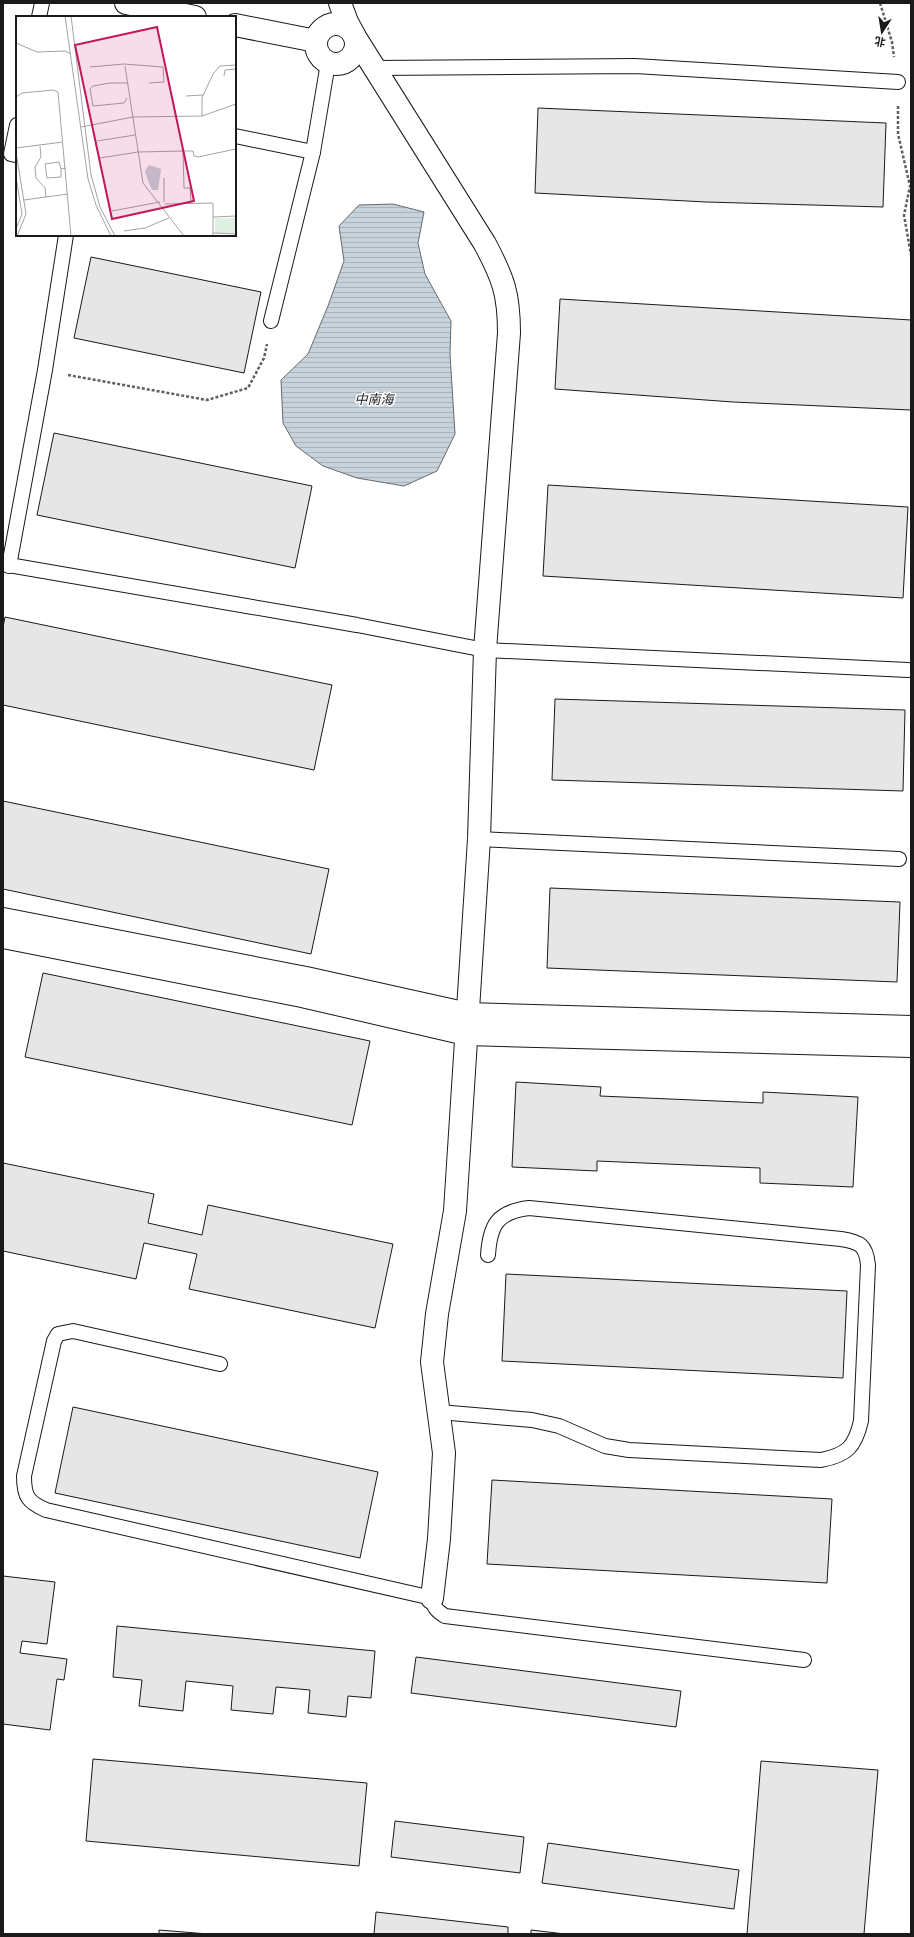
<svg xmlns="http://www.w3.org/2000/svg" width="914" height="1937" viewBox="0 0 914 1937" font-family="'PT Sans','Noto Sans SC',sans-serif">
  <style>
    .water { fill: url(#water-rules); stroke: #6a6a6a }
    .building { fill: #e6e6e6; stroke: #1a1a1a }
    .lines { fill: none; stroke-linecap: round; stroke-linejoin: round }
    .service-casing { stroke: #1a1a1a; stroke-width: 16 }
    .minor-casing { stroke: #1a1a1a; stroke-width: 24 }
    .path { stroke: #5f5f5f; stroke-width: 2.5; stroke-dasharray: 3 2; stroke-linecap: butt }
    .service { stroke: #fff; stroke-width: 14 }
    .minor { stroke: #fff; stroke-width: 22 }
    .labels { text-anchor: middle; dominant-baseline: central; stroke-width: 3; stroke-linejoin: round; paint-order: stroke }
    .water-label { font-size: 13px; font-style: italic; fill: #1a1a1a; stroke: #fff }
    .inset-road { fill: none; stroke: #a3a3a3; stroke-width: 1 }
    .view { fill: #c2185b; fill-opacity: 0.15; stroke: #c2185b; stroke-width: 2 }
    .inset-edge { fill: none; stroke: #1a1a1a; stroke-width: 2 }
  </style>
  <defs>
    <pattern id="water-rules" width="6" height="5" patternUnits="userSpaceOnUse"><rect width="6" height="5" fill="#c6d2dc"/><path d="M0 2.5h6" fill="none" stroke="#aab4bc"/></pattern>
  </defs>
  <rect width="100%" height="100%" fill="#fff"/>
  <polygon class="water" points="393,204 424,212 418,243 425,274 451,321 450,354 455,434 437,471 404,486 357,478 323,466 296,446 283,423 281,380 308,354 328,306 344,261 339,226 359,205"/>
  <g class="building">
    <polygon points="538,108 886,123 883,207 706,202 535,193"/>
    <polygon points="91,257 261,292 244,373 74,338"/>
    <polygon points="560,299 911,320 911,410 733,402 555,389"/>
    <polygon points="54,433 312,486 295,568 37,515"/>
    <polygon points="548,485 908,507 903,598 543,576"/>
    <polygon points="5,617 332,685 314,770 3,705 3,627"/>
    <polygon points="555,699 905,710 903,791 552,780"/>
    <polygon points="3,801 329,869 311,954 3,889"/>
    <polygon points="550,888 900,902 897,982 547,968"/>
    <polygon points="43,973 370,1041 352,1125 25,1057"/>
    <polygon points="516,1082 601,1087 600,1096 763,1103 763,1092 858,1097 853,1187 760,1183 760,1168 597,1161 597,1171 512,1167"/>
    <polygon points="3,1163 154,1194 148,1223 202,1235 208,1205 393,1244 375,1328 189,1289 197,1254 144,1243 136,1279 3,1251"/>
    <polygon points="506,1274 847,1291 843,1378 502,1361"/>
    <polygon points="73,1407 378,1472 360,1558 55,1493"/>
    <polygon points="492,1480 832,1499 827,1583 487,1564"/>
    <polygon points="3,1576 55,1582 47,1644 22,1641 20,1653 67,1659 64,1680 57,1679 50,1730 3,1724"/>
    <polygon points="117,1626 375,1651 371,1698 348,1696 346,1717 308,1713 310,1690 276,1687 273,1714 231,1710 233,1686 186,1681 183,1711 139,1706 142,1680 113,1677"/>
    <polygon points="416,1657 681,1691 676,1727 411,1693"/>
    <polygon points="93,1759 367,1783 359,1866 86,1841"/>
    <polygon points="761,1761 878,1770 864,1934 747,1934"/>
    <polygon points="395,1821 524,1837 520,1873 391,1857"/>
    <polygon points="548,1843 739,1870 734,1909 542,1883"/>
    <polygon points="376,1912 508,1927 508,1934 374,1934"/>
    <polygon points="159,1930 208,1934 159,1934"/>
    <polygon points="531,1930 565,1934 531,1934"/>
  </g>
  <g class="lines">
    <g class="service-casing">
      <g id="service">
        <polyline points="39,17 42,3"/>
        <polyline points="374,68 635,66 898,82"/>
        <polyline points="17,125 11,154 17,155"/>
        <polyline points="235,136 313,152"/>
        <polyline points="271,321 313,152 328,63"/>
        <polyline points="3,564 357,625 485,650 908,670"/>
        <polyline points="9,566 45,370 66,235"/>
        <polyline points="479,839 899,859"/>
        <path d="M220,1364l-147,-33 -15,3 -4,7 -30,135c0,21 4,26 22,34l386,88c1,9 5,13 13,18l359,44"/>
        <path d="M439,1412l93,8 27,6 46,20 24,4 192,10c26,-5 34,-13 40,-39l7,-156c-2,-20 -8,-23 -27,-26l-312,-31c-32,4 -39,17 -41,47"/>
      </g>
    </g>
    <g class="minor-casing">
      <g id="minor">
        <polyline points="126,3 195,17"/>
        <path d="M340,3l7,19 8,15 130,207c18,34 24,49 24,89l-24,317 -6,189 -24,372 -18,103 -5,48 12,91 -5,86 -7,59"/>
        <circle cx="336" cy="44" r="20"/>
        <polyline points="235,25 316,41"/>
        <polyline points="3,919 306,978 468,1014 911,1027"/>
        <polyline points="3,937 302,996 466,1034 911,1046"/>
      </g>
    </g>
    <g class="path">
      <polyline points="880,3 892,42 894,57"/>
      <polyline points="898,106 898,134 910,186 904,215 911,255"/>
      <polyline points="68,375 207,400 248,388 264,358 267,344"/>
    </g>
    <use href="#service" class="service"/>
    <use href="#minor" class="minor"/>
  </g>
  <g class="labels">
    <g class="water-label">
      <text x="374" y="399">中南海</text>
    </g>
  </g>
  <g transform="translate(16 16)">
    <rect width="220" height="220" fill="#fff"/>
    <path d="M199,202h21v15h-21z" fill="#e0efe3"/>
    <path d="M133,149l12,4 -3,21h-6l-4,-9 -3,-10z" fill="#c6d2dc"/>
    <path class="inset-road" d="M49,0l23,163 8,26 15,31M55,0l20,159 9,32 15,29M0,27l21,9 28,-1 6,3M109,50l18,117 41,53M74,51l34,-3 39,3 1,15 -15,1M208,60l1,-6 11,-1M170,80l17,-1M0,81l6,-4 31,-3 5,2 13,144M111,82l-3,5 -31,3 -3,-17 3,-3 17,-3h18M186,100v-18l11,-24 7,-8 16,-1M65,111l52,-10 69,-1 34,-12M81,125l38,-6M24,130l1,11 -6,10 1,11 9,10 1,9M0,132l47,-6M167,135l1,37h6l1,15M0,136l10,62 -9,22M84,142l38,-6 45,-1h10l1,5 4,1 38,-8M45,153v8l-14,1 -2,-14 14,-2 2,7 5,-1M0,161l6,37 -6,15M8,184l44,-6M148,186v-24M149,188l48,-1v33M96,195l48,-9M197,201l23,-1M108,215l21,-3 24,-10M197,217l23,1"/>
    <path class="view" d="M141,11l37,174 -82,18 -37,-174z"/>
    <rect width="220" height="220" class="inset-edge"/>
  </g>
  <rect width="914" height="1937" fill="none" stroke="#1a1a1a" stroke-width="8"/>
  <g transform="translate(882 32) rotate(192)" stroke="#ffffff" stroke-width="3" paint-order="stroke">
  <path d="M0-3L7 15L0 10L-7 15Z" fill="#1a1a1a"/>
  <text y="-6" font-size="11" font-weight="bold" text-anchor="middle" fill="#1a1a1a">北</text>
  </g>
</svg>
